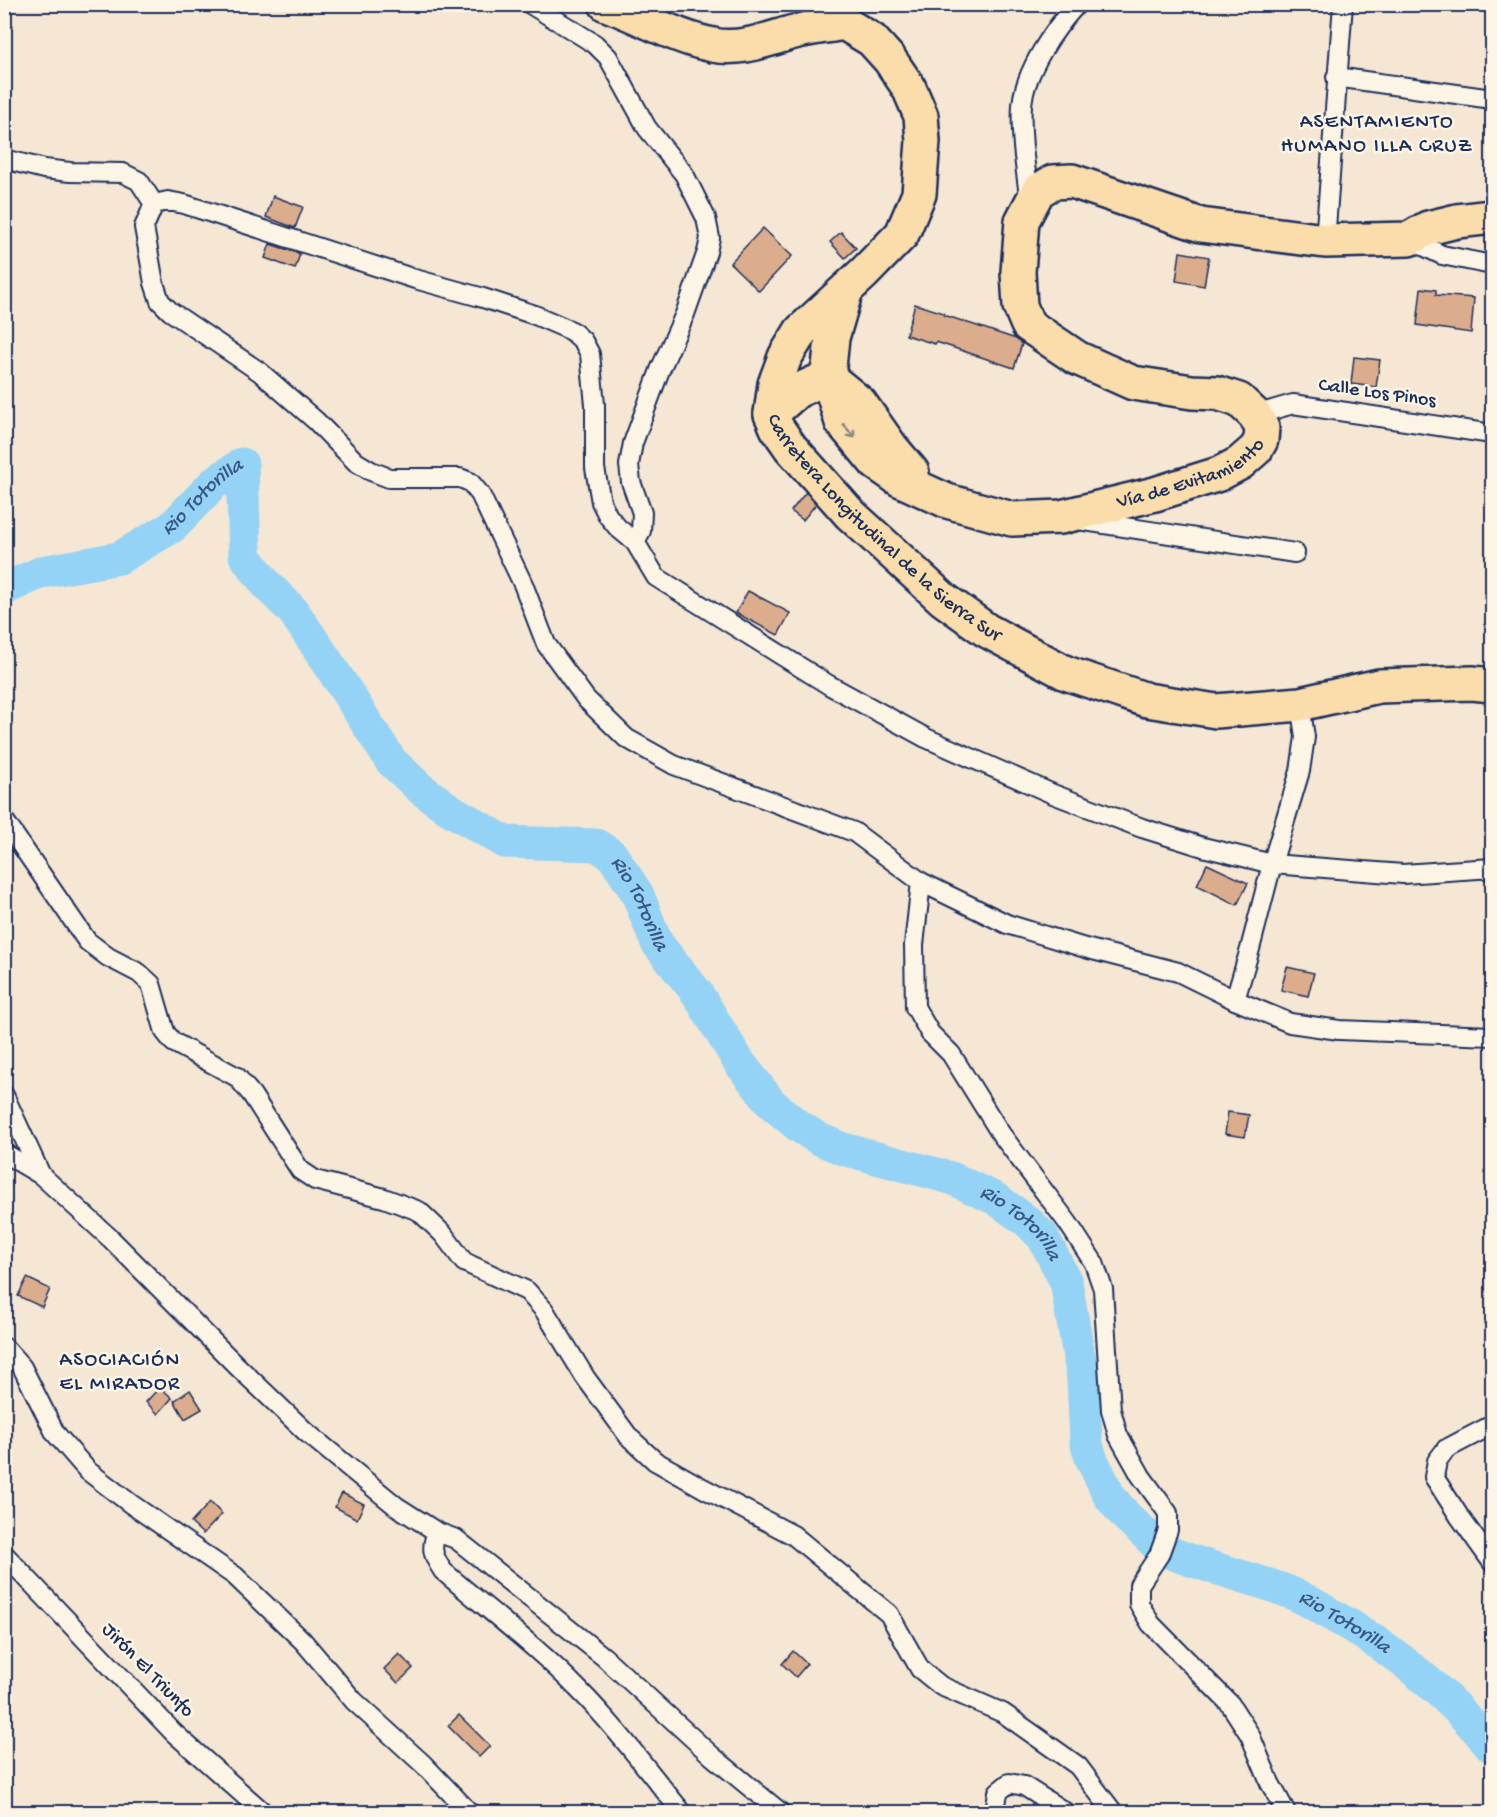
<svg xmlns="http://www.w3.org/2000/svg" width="1497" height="1817" viewBox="0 0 1497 1817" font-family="'Gochi Hand',sans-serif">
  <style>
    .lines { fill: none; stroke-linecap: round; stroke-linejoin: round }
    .river { stroke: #94d3f5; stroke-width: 33 }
    .building { fill: #dbad8c; stroke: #1b2f5e; stroke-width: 1.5 }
    .street-casing { stroke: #1b2f5e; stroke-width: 22 }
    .highway-casing { stroke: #1b2f5e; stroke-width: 38 }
    .street { stroke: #fcf5e5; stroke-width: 18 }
    .highway { stroke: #faddab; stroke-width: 33 }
    .oneway { stroke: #8a8684 }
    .labels { text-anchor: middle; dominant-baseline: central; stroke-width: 5; stroke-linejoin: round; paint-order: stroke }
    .street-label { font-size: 20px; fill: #1b2f5e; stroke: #fcf5e5 }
    .neighbourhood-label { font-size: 21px; letter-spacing: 1.5px; fill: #1b2f5e; stroke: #fcf5e5 }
    .water-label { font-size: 21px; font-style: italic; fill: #395884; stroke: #fcf5e5 }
  </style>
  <rect width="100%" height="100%" fill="#f5e7d3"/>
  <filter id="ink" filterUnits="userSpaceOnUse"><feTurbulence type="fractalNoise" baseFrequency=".0167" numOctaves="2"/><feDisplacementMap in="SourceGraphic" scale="12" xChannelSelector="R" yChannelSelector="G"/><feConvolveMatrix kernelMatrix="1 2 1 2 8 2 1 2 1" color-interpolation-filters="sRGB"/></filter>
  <g filter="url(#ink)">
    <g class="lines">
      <g class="river">
        <path id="s1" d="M4,589l38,-17 77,-14 53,-31 43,-45 27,-18 3,92 22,29 26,26 32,47 66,103 30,28 28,20 56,33 91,3 16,10 25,38 20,50 40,50 42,69 32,41 26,22 22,14 24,10 108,29 45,21 31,22 16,16 23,45 17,97 3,62 5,17 19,39 16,19 33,31"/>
        <path id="s2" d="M1164,1550c43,19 91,27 134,46 11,5 22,12 32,18 65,36 115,77 162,133"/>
      </g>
    </g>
    <g class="building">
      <polygon points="273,196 303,207 295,228 266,217"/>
      <polygon points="763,228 792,256 759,291 730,263"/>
      <polygon points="841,232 856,248 845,258 830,242"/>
      <polygon points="270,244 300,254 295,269 265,258"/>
      <polygon points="1180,252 1209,257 1204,286 1176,281"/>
      <polygon points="1421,288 1436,290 1436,295 1474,298 1471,333 1417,325"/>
      <polygon points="915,304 944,313 944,315 1016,339 1022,344 1014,368 936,342 935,344 906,335"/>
      <polygon points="1354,357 1380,360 1376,387 1351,384"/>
      <polygon points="806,492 816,504 803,520 791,511"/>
      <polygon points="748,591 790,613 778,635 736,613"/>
      <polygon points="1207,864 1248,883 1237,905 1197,885"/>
      <polygon points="1287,967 1314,973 1308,996 1281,990"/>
      <polygon points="1228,1112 1249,1115 1245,1137 1225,1134"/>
      <polygon points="27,1278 50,1289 42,1307 18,1296"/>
      <polygon points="160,1387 172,1398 158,1414 146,1402"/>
      <polygon points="190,1390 202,1409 185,1419 174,1401"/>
      <polygon points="342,1493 364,1504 357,1519 335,1507"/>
      <polygon points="210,1502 222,1514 203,1534 191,1523"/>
      <polygon points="793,1651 807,1664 796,1677 782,1664"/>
      <polygon points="399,1654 413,1668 398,1683 384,1669"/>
      <polygon points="459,1715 490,1746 479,1757 448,1726"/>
    </g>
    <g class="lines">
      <g class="street-casing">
        <g id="street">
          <polyline points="530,4 595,44 608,57 647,128 684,174 706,218 710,238 707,252 685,314 660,370 633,443 629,465 631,482 642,513 641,531 635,542"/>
          <polyline points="1336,77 1492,99"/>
          <polyline points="4,159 44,169 70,172 123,173 139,181 154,204"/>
          <path d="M1030,203c-4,-32 -10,-66 -8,-98 3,-34 32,-76 55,-101"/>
          <polyline points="1409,239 1442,255 1492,265"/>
          <polyline points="1325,241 1343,4"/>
          <polyline points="1255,415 1293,404 1492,434"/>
          <polyline points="1078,520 1295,553"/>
          <polyline points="4,820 87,941 108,957 139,973 151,984 165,1032 173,1042 237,1077 252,1095 300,1170 315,1180 384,1198 419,1211 443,1234 464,1262 527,1291 544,1310 585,1377 629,1437 655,1461 703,1488 793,1535 889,1614 920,1669 941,1686 1003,1713 1078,1766 1113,1812"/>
          <polyline points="1492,868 1403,874 1272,864 1203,847 1142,828 1053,794 926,738 829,685 656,577 635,542 618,528 608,516 601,502 595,468 595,405 590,354 583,341 572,331 535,315 480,297 415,279 184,204 168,201 154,204 144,227 154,283 160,301 170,311 260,372 316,421 356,462 371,471 389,478 460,478 470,482 480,494 523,584 546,644 586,699 626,738 674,765 854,832 921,882 1007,924 1085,948 1178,972 1235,1000 1290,1023 1339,1030 1492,1036"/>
          <polyline points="921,882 914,945 915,1007 930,1033 951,1054 1001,1134 1068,1223 1094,1263 1103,1289 1111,1410 1118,1435 1141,1476 1168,1513 1168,1530 1159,1555 1139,1585 1139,1604 1151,1624 1230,1704 1250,1735 1270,1783 1286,1812"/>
          <polyline points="1235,1000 1250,949 1272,864 1300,771 1305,737 1300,704"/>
          <polyline points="4,1095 41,1175"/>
          <polyline points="4,1153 41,1175 111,1239 237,1366 306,1432 396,1506 437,1532"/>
          <polyline points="4,1347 22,1367 55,1433 88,1471 131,1504 235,1576 303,1641 354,1701 423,1764 469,1812"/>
          <polyline points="1492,1425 1446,1449 1437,1461 1434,1477 1459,1516 1492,1562"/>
          <polyline points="4,1554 174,1733 263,1812"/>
          <path d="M682,1812c-34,-41 -66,-85 -104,-123 -42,-43 -90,-79 -135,-118 -10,-15 -13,-22 -6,-39l19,7 148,118 108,99 68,56"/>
          <polyline points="997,1812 996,1805 998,1792 1009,1783 1024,1786 1065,1812"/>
        </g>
      </g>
      <g class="highway-casing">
        <g id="highway">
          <path id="s3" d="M606,4c36,13 70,34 107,41 28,6 55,-6 81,-13 16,-4 34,-6 50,-9l28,17 18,20 19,28 12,28 2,25 -4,53 -17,40 -38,39 -63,58 -16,26 -10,27 -4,30 6,14 14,20 59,66 93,85 43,31 80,43 81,27 69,11 84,-7 79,-18 93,-3 20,2"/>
          <path id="s4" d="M846,290l-14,48 -4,39 14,45 34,41 23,16 48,22 65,18 49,-2 94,-23 64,-20 21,-11 16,-14 5,-9 1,-12 -7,-13 -16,-15 -22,-7 -25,-1 -59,-9 -56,-25 -49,-33 -8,-19 -2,-34 4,-51 16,-30 15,-9 19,-1 129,44 124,16 84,-2 19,-11 29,-7 35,-4"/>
          <polyline points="828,377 860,403 891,447 912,472"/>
          <polyline points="771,414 797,391 828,377"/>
        </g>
      </g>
      <use href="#street" class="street"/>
      <use href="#highway" class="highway"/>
    </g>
    <defs><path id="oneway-shaft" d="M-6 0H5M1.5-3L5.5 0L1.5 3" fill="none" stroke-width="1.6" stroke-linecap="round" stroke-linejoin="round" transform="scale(1.5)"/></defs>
    <use class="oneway" href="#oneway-shaft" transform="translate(849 431) rotate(50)"/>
  </g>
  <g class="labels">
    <g class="street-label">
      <text transform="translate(1377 394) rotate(8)">Calle Los Pinos</text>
      <text stroke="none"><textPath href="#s4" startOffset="525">Vía de Evitamiento</textPath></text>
      <text stroke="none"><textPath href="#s3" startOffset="886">Carretera Longitudinal de la Sierra Sur</textPath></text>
      <text transform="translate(147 1671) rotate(46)">Jirón El Triunfo</text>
    </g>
    <g class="neighbourhood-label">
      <text x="1377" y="123">ASENTAMIENTO<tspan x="1377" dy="24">HUMANO ILLA CRUZ</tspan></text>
      <text x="120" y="1361">ASOCIACIÓN<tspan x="120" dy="24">EL MIRADOR</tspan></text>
    </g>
    <g class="water-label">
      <text stroke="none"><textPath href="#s1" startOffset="224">Rio Totorilla</textPath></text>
      <text stroke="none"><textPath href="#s1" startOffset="927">Rio Totorilla</textPath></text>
      <text stroke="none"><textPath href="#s1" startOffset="1449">Rio Totorilla</textPath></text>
      <text stroke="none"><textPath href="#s2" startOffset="195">Rio Totorilla</textPath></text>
    </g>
  </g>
  <rect width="1497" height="1817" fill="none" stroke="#fcf5e5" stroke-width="24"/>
  <rect x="12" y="12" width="1473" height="1793" fill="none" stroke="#1b2f5e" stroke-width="2" filter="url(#ink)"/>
</svg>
